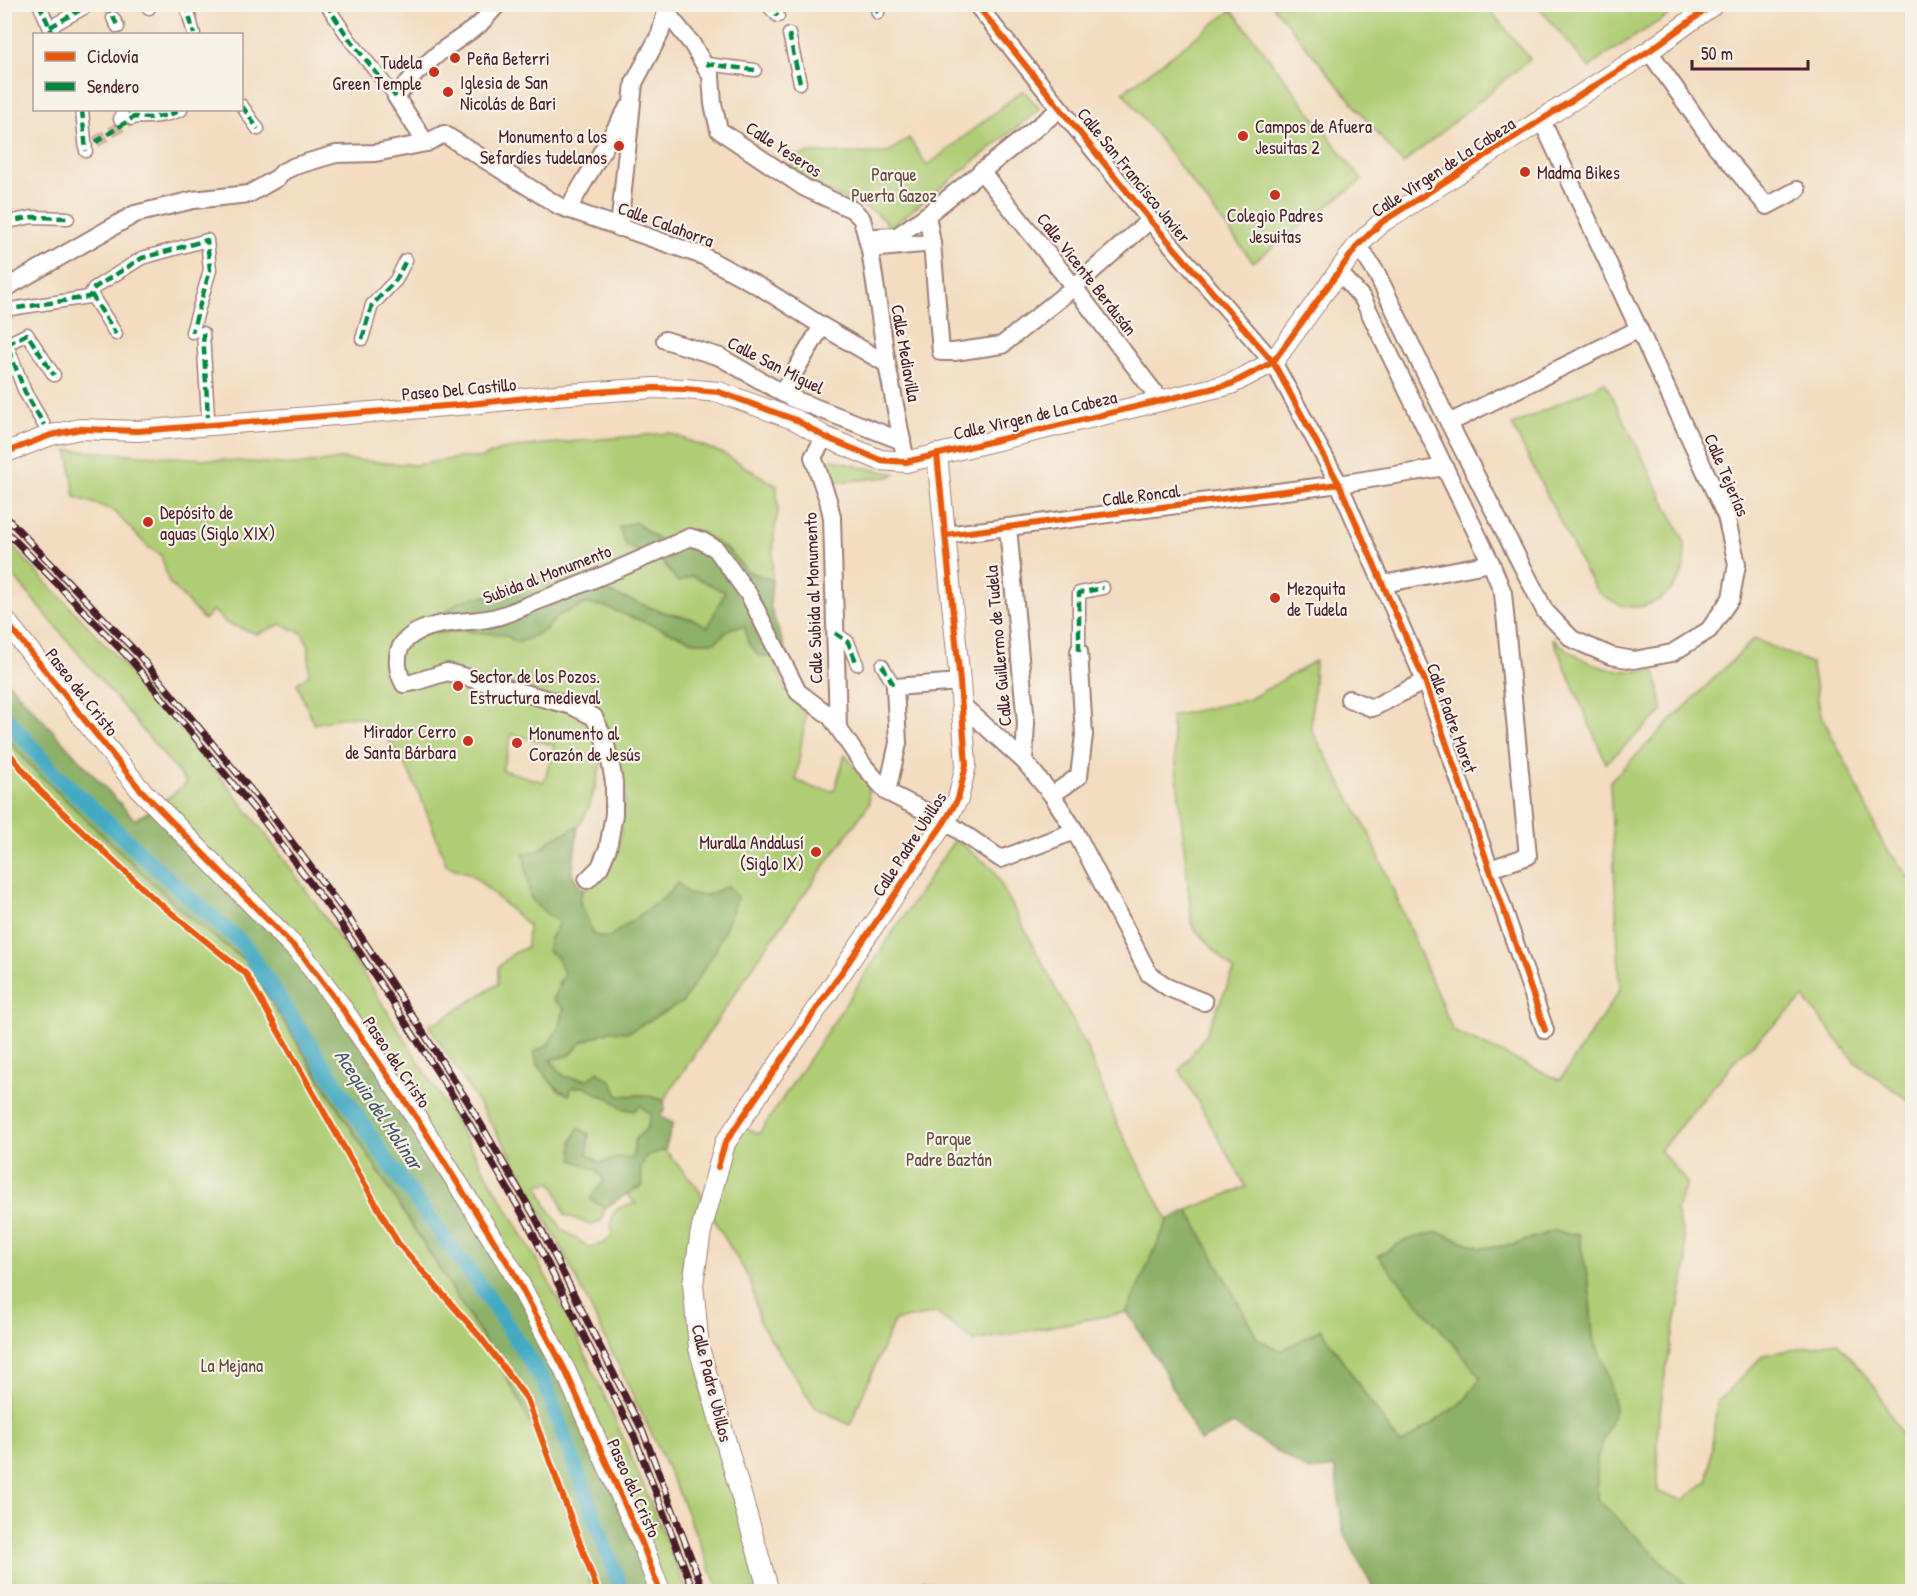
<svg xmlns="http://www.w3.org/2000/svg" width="1917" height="1596" viewBox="0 0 1917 1596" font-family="'Patrick Hand',sans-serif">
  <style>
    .green { fill: #b0ce76; stroke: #7d7650; stroke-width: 1.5; fill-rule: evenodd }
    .forest { fill: #8cb167; stroke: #6b6849; stroke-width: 1.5 }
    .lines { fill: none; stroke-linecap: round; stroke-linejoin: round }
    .canal { stroke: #43aac3; stroke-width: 16 }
    .pedestrian-tunnel { stroke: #d1b6a2; stroke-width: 12; stroke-dasharray: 12 6; stroke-linecap: butt }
    .pedestrian-casing { stroke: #9e7e76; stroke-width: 15 }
    .minor-casing { stroke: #9e7e76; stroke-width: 20 }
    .tertiary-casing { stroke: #9e7e76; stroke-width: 22 }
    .pedestrian { stroke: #fff; stroke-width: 12 }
    .minor { stroke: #fff; stroke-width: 16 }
    .tertiary { stroke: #fff; stroke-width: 20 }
    .rail-casing { stroke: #4a1f2b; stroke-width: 7 }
    .rail { stroke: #f7f3e8; stroke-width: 4.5; stroke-dasharray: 14; stroke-linecap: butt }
    .quiet { stroke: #00873e; stroke-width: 4.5; stroke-dasharray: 9 4.5; stroke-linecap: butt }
    .cycleway-casing { stroke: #f7f3e8; stroke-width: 10 }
    .cycleway { stroke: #e8590c; stroke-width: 6 }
    .poi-dot { fill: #c8321e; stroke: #f7f3e8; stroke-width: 2 }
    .labels { text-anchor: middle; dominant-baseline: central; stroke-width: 4.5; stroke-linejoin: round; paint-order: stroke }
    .poi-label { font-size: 18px; fill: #4a1f2b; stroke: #f7f3e8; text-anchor: start }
    .street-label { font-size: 18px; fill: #4a1f2b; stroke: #f7f3e8 }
    .park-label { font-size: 18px; fill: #644b3e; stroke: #f7f3e8 }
    .water-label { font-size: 20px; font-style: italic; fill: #475768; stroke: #f7f3e8 }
  </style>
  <rect width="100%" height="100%" fill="#f7f3e8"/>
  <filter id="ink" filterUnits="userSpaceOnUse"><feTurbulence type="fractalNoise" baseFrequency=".0167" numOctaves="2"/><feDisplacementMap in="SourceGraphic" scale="12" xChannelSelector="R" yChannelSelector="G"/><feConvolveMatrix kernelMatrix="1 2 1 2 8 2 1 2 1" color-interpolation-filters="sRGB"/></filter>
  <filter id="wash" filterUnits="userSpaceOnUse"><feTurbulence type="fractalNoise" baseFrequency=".008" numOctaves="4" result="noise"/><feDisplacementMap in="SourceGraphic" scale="24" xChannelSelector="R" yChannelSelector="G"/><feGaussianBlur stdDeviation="1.35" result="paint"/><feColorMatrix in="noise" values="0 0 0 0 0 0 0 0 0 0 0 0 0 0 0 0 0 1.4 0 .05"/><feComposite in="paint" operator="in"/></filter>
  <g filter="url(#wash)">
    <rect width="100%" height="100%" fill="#f3dcc0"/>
    <g class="green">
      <polygon points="1272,5 1486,5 1530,59 1403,164"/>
      <polygon points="1683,5 1685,5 1605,55 1589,68 1537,5"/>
      <polygon points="1232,10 1362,180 1253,262 1123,92"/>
      <polygon points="1023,90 1040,109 891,227 875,212 800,180 791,173 792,156 812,153 887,153 909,138 927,166"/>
      <path d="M1605,382l80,161c0,8 0,19 -2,27 -6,20 -29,38 -50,37 -12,0 -24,-7 -34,-14 -6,-6 -10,-16 -15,-24l-72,-144z"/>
      <path d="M669,433l55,21 53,32 1,26 -4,21 -2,47 -25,-9 -18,-20 -47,-17 -23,6 -24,-18 -9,24 35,14 17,22 14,-7 33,17 -17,36 -15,-9 -166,-38 -24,14 -27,2 -17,5 -14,10 -22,9 15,12 26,-2 41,4 13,8 26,-12 15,-16 26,-11 18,2 93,36h19l16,-14 14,-2 27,29 15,38 19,20 -10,67 18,8 20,3 11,-36 23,28 1,21 -105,146 -100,150 -21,-5 -25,1 -6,-14 -47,-5 -15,-18 20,-4 12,-13 27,-11 20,1 99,-146 -20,9h-19l-11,-12 -16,16 -54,39 -14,-3 -15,-35 4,-10 22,-17 15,-34 5,-42 -9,-37 -15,2c-3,15 -12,55 -24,65 -6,6 -18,7 -25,12 -13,10 -10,11 -28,15l6,42 29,27 -10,17 16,33 -7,11 6,23 -4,18 -24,39 22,26 11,5 3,-8h15l12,8 11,3 11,10 19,-2 11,8 -3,14 -13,12 -2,18 -12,-1 -21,6 -13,-9 -14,6 24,10 7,11 -13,18 14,9 -4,13 -9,4 -27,-10c-5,-11 -6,-25 -14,-33l-13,3 8,20 16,24 27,18c11,-1 17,-4 23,-13 -3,-22 3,-29 24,-30l-9,-10 4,-3 15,-36 19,-5 31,36 11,17 -16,80 79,308h-51l-38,-93 -27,-59 -90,-186 -58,-106 -78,-123 13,-4 57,-36v-17l16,-14 13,-6 1,-22 -57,-51 -24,-8c-15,-39 -45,-136 -87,-148 -14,-4 -32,3 -46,6l-17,-40 12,-10v-28l-7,-13 -21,-9 -24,10 -31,-11 -13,-13 -9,10 -35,-38 -8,-27 -13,-8 -35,-37 -38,-13 -7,-47 229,15 44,-6 75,6 42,-7h23l20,-8 34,-5zM512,734l42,11 -10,37 -42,-12z"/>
      <polygon points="832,459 860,467 896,474 889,477 830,483 823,466"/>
      <path d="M6,540c72,74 143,151 209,230 91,111 169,233 243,356 36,60 72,119 104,181 47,93 86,189 125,284h-36l-492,-786 28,-22 -182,-217z"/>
      <path d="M1553,639c36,28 56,35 102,31l8,41 -57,52z"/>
      <polygon points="1754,639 1811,663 1821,715 1851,773 1883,844 1912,881 1912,1103 1855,1062 1804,998 1739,1056 1660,1150 1687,1183 1676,1211 1684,1239 1687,1264 1665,1375 1658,1427 1658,1492 1683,1500 1708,1480 1717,1403 1763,1355 1837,1342 1873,1384 1902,1435 1912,1436 1912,1591 1692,1591 1597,1499 1597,1458 1615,1409 1606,1369 1593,1338 1589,1286 1578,1235 1553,1231 1513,1245 1481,1248 1438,1232 1379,1255 1481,1377 1464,1401 1400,1445 1321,1329 1281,1351 1258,1339 1188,1210 1246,1187 1180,1070 1205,1036 1234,971 1192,926 1171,716 1250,699 1315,661 1311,729 1369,833 1453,1031 1560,1080 1620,990 1610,781"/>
      <polygon points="4,736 34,770 187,916 245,961 493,1354 566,1482 595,1591 5,1591"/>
      <polygon points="955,839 993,869 1086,1046 1117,1124 1168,1220 1127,1312 974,1341 936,1313 894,1321 850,1425 815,1407 760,1323 750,1280 708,1210 740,1125 759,1134"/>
    </g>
    <g class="forest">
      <polygon points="635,522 659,540 682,534 698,531 729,551 747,571 772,580 770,606 787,655 759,656 747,641 745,626 731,628 715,642 696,642 603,606 585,604 559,615 544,631 518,643 505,635 464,631 438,633 422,621 445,612 459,602 476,597 502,595 527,581 555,573 666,613 693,619 708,627 725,592 692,576 678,582 661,560 626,546 619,527"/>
      <polygon points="4,678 135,820 159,805 305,962 560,1353 651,1591 593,1591 555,1477 519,1400 493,1354 246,961 187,916 34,770 5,736"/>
      <path d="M578,827l-6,47 11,16 -4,10 15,35 14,3 54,-39 16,-16 11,12h19l20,-9 10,12 -22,52 -33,52 -54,30 -20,-1 -27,11 -12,13 -20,5 15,17 23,3 10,-9 14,11 6,14 25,-1 21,5 1,9 -5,8 13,6 -8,27 -19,6 -6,14 3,16 -12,5 -26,17 -15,-9 14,-18 -7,-11 -24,-10 -1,-18 6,-14 11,6 -2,20 13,9 21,-6 12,1 2,-18 12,-12 4,-14 -11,-8 -6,5 -13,-3 -11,-10 -11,-3 -12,-8h-15l-3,8c-17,-8 -31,-25 -35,-43l14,-7 12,-20 4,-17 -11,-8 11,-27 -7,-16 -9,-6 1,-11 10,-17 -22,-17 -7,-10 -6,-43 17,-3 12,-12z"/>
      <polygon points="1188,1210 1258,1339 1281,1351 1321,1329 1400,1445 1464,1401 1481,1377 1378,1256 1405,1240 1438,1232 1481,1248 1513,1245 1553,1231 1579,1235 1589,1286 1593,1338 1606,1369 1615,1409 1597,1458 1597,1499 1692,1591 1375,1591 1343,1531 1335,1468 1309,1471 1233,1424 1200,1441 1162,1367 1127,1312 1168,1220"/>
      <polygon points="923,1580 953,1591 922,1591"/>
    </g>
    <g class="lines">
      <polyline class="canal" points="4,716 58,777 174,884 243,944 385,1158 489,1298 544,1382 622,1592"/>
    </g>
  </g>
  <g filter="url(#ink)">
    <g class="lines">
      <g class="pedestrian-tunnel">
        <polyline points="107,4 113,18"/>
        <polyline points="96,142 132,119"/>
      </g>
      <g class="pedestrian-casing">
        <g id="pedestrian">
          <polyline points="39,4 52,33"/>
          <polyline points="186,4 194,34"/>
          <polyline points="326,4 350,40 396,97"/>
          <polyline points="766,4 778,16"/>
          <polyline points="876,4 878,13"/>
          <polyline points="148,7 149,8"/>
          <polyline points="113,18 118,27"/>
          <polyline points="50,27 91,4"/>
          <polyline points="789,34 800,83"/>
          <polyline points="706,64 755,70"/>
          <polyline points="242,106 258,129"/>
          <polyline points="82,110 86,151"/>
          <polyline points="120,119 122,115"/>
          <path d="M132,119l2,-2c17,1 31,0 47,-7"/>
          <polyline points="4,223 32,217 68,218"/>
          <polyline points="91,294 116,334"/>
          <polyline points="4,310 89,297 94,288 142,258 207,240 210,270 192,332"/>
          <polyline points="203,333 208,417"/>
          <polyline points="4,337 25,392 44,425"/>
          <polyline points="362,339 372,305 396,280 406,260"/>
          <polyline points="7,344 27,334 54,375"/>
          <polyline points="835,633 848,642 857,664"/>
          <polyline points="1079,651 1079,593 1103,588"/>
          <polyline points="882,665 895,687"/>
        </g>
      </g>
      <g class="minor-casing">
        <g id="minor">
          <polyline points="976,4 1150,220 1273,362 1339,484 1425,681 1545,1030"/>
          <polyline points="667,13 692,44 711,76 713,104 719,130 805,188 853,210 862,219 870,250 887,364 906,462"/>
          <polyline points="1649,51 1715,145 1767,206 1797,190"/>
          <polyline points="426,143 396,97 416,73 440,52 479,25 498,4"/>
          <polyline points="981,171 1074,287 1161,401"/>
          <polyline points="568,209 627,109"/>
          <polyline points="927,215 932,243 941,352 954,352 1002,345 1074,287 1150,220"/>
          <polyline points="619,228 634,83 660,34 668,5"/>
          <polyline points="1358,245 1377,274 1449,423 1545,611 1572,639 1611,656 1634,660 1672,653 1709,630 1731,598 1737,564 1726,516 1542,121"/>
          <polyline points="880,248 932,243"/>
          <polyline points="870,250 872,242 876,237 897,236 927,215 1060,109"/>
          <polyline points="1339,272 1363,299 1491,563 1503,593 1528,856 1490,869"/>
          <polyline points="4,289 135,214 193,200 249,194 277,178 284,171 295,166 336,154 375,153 426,143 444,134 559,206 703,256 762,288 822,326 887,364"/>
          <polyline points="665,340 720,357 791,398 902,441"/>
          <polyline points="782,393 822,326"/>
          <polyline points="1449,423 1639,329"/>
          <polyline points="825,437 813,457 828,500 832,517 838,727"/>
          <polyline points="1008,527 1026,723 1024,761"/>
          <polyline points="946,535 1339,484 1445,467"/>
          <polyline points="1383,584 1491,563"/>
          <polyline points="1349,699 1372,708 1425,681"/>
          <polyline points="962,705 1024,761 1052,795 1075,831 1149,974 1169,988 1204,1002"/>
          <polyline points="887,792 898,743 895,687 960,682"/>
          <polyline points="1052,795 1079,776 1084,735 1079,651"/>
          <path d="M587,880l13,-13 8,-19 6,-34v-32l-4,-21 -6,-23 -10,-21 -22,-11 -125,-34 -32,10 -11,2c-8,-14 -10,-35 4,-46 19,-17 55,-15 79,-19 17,-2 35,-12 51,-18 52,-19 102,-41 152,-64l12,4 14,8 33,46 49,97 32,24 34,50 23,26 58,29 56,38 74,-28"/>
        </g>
      </g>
      <g class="tertiary-casing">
        <g id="tertiary">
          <polyline points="4,453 51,435 80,429 138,431 470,404 555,395 654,388 685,389 719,392 796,420 825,437 880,460 906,462 1231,384 1273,362 1358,245 1382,222 1649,51 1714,4"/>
          <polyline points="4,619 139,788 303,956 339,1004 418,1120 512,1270 566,1372 642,1543 660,1592"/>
          <polyline points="769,1592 699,1348 693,1284 701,1231 725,1143 945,821 958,799 966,765 960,682 937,454"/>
        </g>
      </g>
      <use href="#pedestrian" class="pedestrian"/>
      <use href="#minor" class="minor"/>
      <use href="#tertiary" class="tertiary"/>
      <g class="rail-casing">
        <g id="rail">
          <polyline points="4,515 138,654 271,814 347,915 399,995 468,1102 536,1219 644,1434 704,1592"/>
          <polyline points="4,529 131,660 263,820 339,921 391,1000 460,1107 528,1224 635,1438 694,1592"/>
        </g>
      </g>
      <use href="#rail" class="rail"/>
      <g class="quiet">
        <polyline points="39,4 53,34"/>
        <polyline points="107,4 118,27"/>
        <polyline points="147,4 149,8"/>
        <polyline points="186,4 194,34"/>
        <polyline points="326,4 350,40 396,97"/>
        <polyline points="766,4 778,16"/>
        <polyline points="876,4 878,13"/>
        <polyline points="50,27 91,4"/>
        <polyline points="789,34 800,83"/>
        <polyline points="706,64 755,70"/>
        <polyline points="242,106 258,129"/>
        <polyline points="82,110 86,151"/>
        <polyline points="96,142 134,117 149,118 169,115 181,110"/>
        <polyline points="4,223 32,217 68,218"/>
        <polyline points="91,294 116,334"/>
        <polyline points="4,310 89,297 94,288 142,258 207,240 210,270 192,332"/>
        <polyline points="203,333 208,417"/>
        <polyline points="4,337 25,392 44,425"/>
        <polyline points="362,339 372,305 396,280 406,260"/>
        <polyline points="7,344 27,334 54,375"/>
        <polyline points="835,633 848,642 857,664"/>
        <polyline points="1079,651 1079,593 1103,588"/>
        <polyline points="882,665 895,687"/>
      </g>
      <g class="cycleway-casing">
        <g id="cycleway">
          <polyline points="976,4 1150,220 1273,362 1339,484 1425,681 1545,1030"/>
          <polyline points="4,453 51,435 80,429 138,431 470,404 555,395 654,388 685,389 719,392 796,420 825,437 880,460 906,462 1231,384 1273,362 1358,245 1382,222 1649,51 1714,4"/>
          <polyline points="946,535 1339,484"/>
          <polyline points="4,619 139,788 303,956 339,1004 418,1120 512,1270 566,1372 642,1543 660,1592"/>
          <polyline points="4,747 40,791 153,898 246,974 398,1243 481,1338 527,1399 598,1592"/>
          <polyline points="718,1167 725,1143 945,821 958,799 966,765 960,682 937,454"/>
        </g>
      </g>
      <use href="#cycleway" class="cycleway"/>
    </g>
  </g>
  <g class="poi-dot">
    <circle cx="455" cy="58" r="6"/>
    <circle cx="434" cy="72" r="6"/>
    <circle cx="448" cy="92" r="6"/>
    <circle cx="1243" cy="136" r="6"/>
    <circle cx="619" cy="146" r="6"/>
    <circle cx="1525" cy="172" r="6"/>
    <circle cx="1275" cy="195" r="6"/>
    <circle cx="148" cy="522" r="6"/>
    <circle cx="1275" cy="598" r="6"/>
    <circle cx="458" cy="686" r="6"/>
    <circle cx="468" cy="741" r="6"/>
    <circle cx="517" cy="743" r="6"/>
    <circle cx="816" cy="852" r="6"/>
  </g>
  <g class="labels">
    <g class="poi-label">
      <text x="467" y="58">Peña Beterri</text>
      <text x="422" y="62" text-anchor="end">Tudela<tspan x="422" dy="21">Green Temple</tspan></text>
      <text x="460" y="82">Iglesia de San<tspan x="460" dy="21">Nicolás de Bari</tspan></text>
      <text x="1255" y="126">Campos de Afuera<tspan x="1255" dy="21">Jesuitas 2</tspan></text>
      <text x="607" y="136" text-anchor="end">Monumento a los<tspan x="607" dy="21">Sefardíes tudelanos</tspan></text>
      <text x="1537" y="172">Madma Bikes</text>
      <text x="1275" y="215" text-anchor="middle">Colegio Padres<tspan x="1275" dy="21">Jesuitas</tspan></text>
      <text x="160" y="512">Depósito de<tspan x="160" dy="21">aguas (Siglo XIX)</tspan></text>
      <text x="1287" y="588">Mezquita<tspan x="1287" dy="21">de Tudela</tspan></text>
      <text x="470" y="676">Sector de los Pozos.<tspan x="470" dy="21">Estructura medieval</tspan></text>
      <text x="456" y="731" text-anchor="end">Mirador Cerro<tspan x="456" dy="21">de Santa Bárbara</tspan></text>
      <text x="529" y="733">Monumento al<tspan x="529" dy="21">Corazón de Jesús</tspan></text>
      <text x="804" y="842" text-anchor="end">Muralla Andalusí<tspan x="804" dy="21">(Siglo IX)</tspan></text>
    </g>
    <g class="street-label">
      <text transform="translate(784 149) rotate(33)">Calle Yeseros</text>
      <text transform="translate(1443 167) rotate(-33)">Calle Virgen de La Cabeza</text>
      <text transform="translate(1134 175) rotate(51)">Calle San Francisco Javier</text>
      <text transform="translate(666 224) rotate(20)">Calle Calahorra</text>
      <text transform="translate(1087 274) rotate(52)">Calle Vicente Berdusán</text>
      <text transform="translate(906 353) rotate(80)">Calle Mediavilla</text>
      <text transform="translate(776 365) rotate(27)">Calle San Miguel</text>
      <text transform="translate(459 389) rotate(-5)">Paseo Del Castillo</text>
      <text transform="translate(1035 415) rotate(-13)">Calle Virgen de La Cabeza</text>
      <text transform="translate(1727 475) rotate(67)">Calle Tejerías</text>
      <text transform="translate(1141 495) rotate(-7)">Calle Roncal</text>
      <text transform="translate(547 574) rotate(-21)">Subida al Monumento</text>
      <text transform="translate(813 598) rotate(-92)">Calle Subida al Monumento</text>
      <text transform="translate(998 646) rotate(-95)">Calle Guillermo de Tudela</text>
      <text transform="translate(82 692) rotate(52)">Paseo del Cristo</text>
      <text transform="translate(1452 718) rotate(70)">Calle Padre Moret</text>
      <text transform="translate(909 844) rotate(-57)">Calle Padre Ubillos</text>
      <text transform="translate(397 1062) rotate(56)">Paseo del Cristo</text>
      <text transform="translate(712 1383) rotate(76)">Calle Padre Ubillos</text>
      <text transform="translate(634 1488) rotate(66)">Paseo del Cristo</text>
    </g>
    <g class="park-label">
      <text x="894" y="174">Parque<tspan x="894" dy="21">Puerta Gazoz</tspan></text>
      <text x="949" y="1138">Parque<tspan x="949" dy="21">Padre Baztán</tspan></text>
      <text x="232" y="1365">La Mejana</text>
    </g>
    <g class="water-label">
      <text transform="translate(379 1109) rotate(56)">Acequia del Molinar</text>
    </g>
  </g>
  <rect width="1917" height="1596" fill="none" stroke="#f7f3e8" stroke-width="24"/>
  <rect x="33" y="33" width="210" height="78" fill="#f7f3e8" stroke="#b29e9c" stroke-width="1.5"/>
  <rect x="45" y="52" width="30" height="9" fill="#e8590c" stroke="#b29e9c" stroke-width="1.5"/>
  <text x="87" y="63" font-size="18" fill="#4a1f2b">Ciclovía</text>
  <rect x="45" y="82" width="30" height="9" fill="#00873e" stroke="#b29e9c" stroke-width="1.5"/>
  <text x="87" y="93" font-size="18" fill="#4a1f2b">Sendero</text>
  <path d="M1692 60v9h116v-9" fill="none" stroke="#4a1f2b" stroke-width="3"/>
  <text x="1701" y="60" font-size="18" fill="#4a1f2b" stroke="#f7f3e8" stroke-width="4.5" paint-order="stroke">50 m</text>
</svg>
